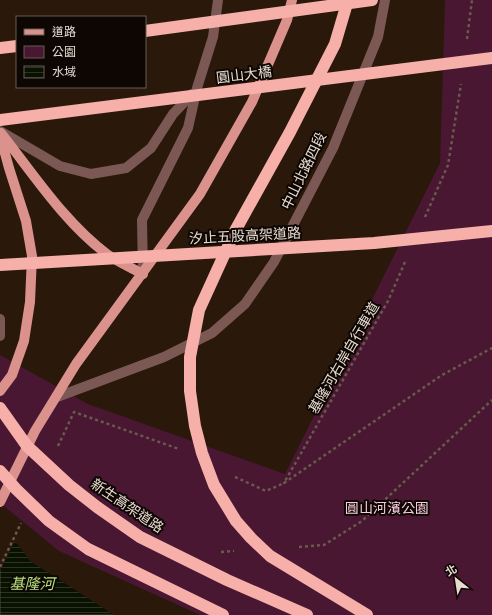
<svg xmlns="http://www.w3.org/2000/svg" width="492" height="615" viewBox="0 0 492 615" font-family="Signika,'Noto Sans TC',sans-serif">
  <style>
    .green { fill: #491731 }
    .water { fill: url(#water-rules); stroke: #4c4f3f }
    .pier { fill: #2a180a }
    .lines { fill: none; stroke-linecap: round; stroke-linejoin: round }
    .path { stroke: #6a5a4d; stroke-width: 2.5; stroke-dasharray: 3 3; stroke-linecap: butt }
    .lane { stroke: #7b5854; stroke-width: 10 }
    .primary { stroke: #db928c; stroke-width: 10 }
    .highway { stroke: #f6afa9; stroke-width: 12 }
    .labels { text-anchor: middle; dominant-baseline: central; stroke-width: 4; stroke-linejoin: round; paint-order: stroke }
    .street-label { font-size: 14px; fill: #e8dcd2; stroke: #0d0602 }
    .park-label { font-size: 14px; fill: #f8ccdf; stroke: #0d0602 }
    .water-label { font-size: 15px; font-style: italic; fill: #b7e37f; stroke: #0d0602 }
  </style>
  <defs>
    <pattern id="water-rules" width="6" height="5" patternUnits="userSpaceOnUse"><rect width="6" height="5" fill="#091200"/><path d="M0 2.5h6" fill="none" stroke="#2d3424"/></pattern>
  </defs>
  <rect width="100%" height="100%" fill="#2a180a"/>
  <polygon class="green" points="445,0 492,0 492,615 200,615 59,551 0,503 0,355 88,404 285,474 440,163"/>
  <polygon class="water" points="0,520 50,559 172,615 0,615"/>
  <polygon class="pier" points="0,518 51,557 173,613 174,615 114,615 30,561 15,541 0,571"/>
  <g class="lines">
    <g class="path">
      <polyline points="467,39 472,0"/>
      <polyline points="425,217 448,165 461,84"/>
      <polyline points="405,262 388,301 284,483 442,375 492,348"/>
      <polyline points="58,446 74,412 179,449"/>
      <polyline points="235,477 266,491 284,483"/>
      <polyline points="299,547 324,545 362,521 492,400"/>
      <polyline points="221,552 234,551"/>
      <polyline points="0,567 21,523"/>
    </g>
    <g class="lane">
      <polyline points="0,131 60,166 91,174 126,168 151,148 173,114 192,94"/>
      <polyline points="143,274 142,220 188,128 197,88 213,37 218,0"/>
      <polyline points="0,319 0,336"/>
      <polyline points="57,397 164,357 212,333 245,304 274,262 333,148 378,37 385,0"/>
    </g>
    <g class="primary">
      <path d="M1,133c33,42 64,90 107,122 11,7 23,13 35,19"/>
      <polyline points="0,135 9,168 26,221 32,256 30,302 24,341 12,375 0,391"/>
      <polyline points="0,502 35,431 76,364 200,194 252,102 287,20 292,0"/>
    </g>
    <g class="highway">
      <polyline points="348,0 335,44 290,132 235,231 199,310 190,357 190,391 195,426 202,453 214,485 236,521 251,538 270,556 367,615"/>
      <polyline points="145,31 372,0"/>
      <polyline points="0,48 17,46"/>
      <polyline points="0,120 492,58"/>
      <polyline points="0,265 374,243 492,231"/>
      <polyline points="0,408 27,446 69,485 97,507 140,537 227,580 307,615"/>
      <polyline points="0,471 16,489 49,521 88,549 223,615"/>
    </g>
  </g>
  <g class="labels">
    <g class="street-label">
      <text transform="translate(244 75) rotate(-7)">圓山大橋</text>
      <text transform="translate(304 171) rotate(-64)">中山北路四段</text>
      <text transform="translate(245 236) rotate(-3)">汐止五股高架道路</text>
      <text transform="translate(344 358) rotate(-60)">基隆河右岸自行車道</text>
      <text transform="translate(127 506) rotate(34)">新生高架道路</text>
    </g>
    <g class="park-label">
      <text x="387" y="508">圓山河濱公園</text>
    </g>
    <g class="water-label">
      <text x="32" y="584">基隆河</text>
    </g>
  </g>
  <rect x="16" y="16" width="130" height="72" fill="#0d0602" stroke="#655c55"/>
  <rect x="24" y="29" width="20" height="6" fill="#db928c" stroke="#655c55"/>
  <text x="52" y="36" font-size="12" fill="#e8dcd2">道路</text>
  <rect x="24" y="46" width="20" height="12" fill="#491731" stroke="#655c55"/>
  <text x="52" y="56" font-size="12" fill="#e8dcd2">公園</text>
  <rect x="24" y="66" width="20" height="12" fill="url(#water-rules)" stroke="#655c55"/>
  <text x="52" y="76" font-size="12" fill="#e8dcd2">水域</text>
  <g transform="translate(456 579) rotate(330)" stroke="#0d0602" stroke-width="3" paint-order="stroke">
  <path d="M0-3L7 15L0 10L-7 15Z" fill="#e8dcd2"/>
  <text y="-6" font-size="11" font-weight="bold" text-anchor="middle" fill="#e8dcd2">北</text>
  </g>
</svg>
